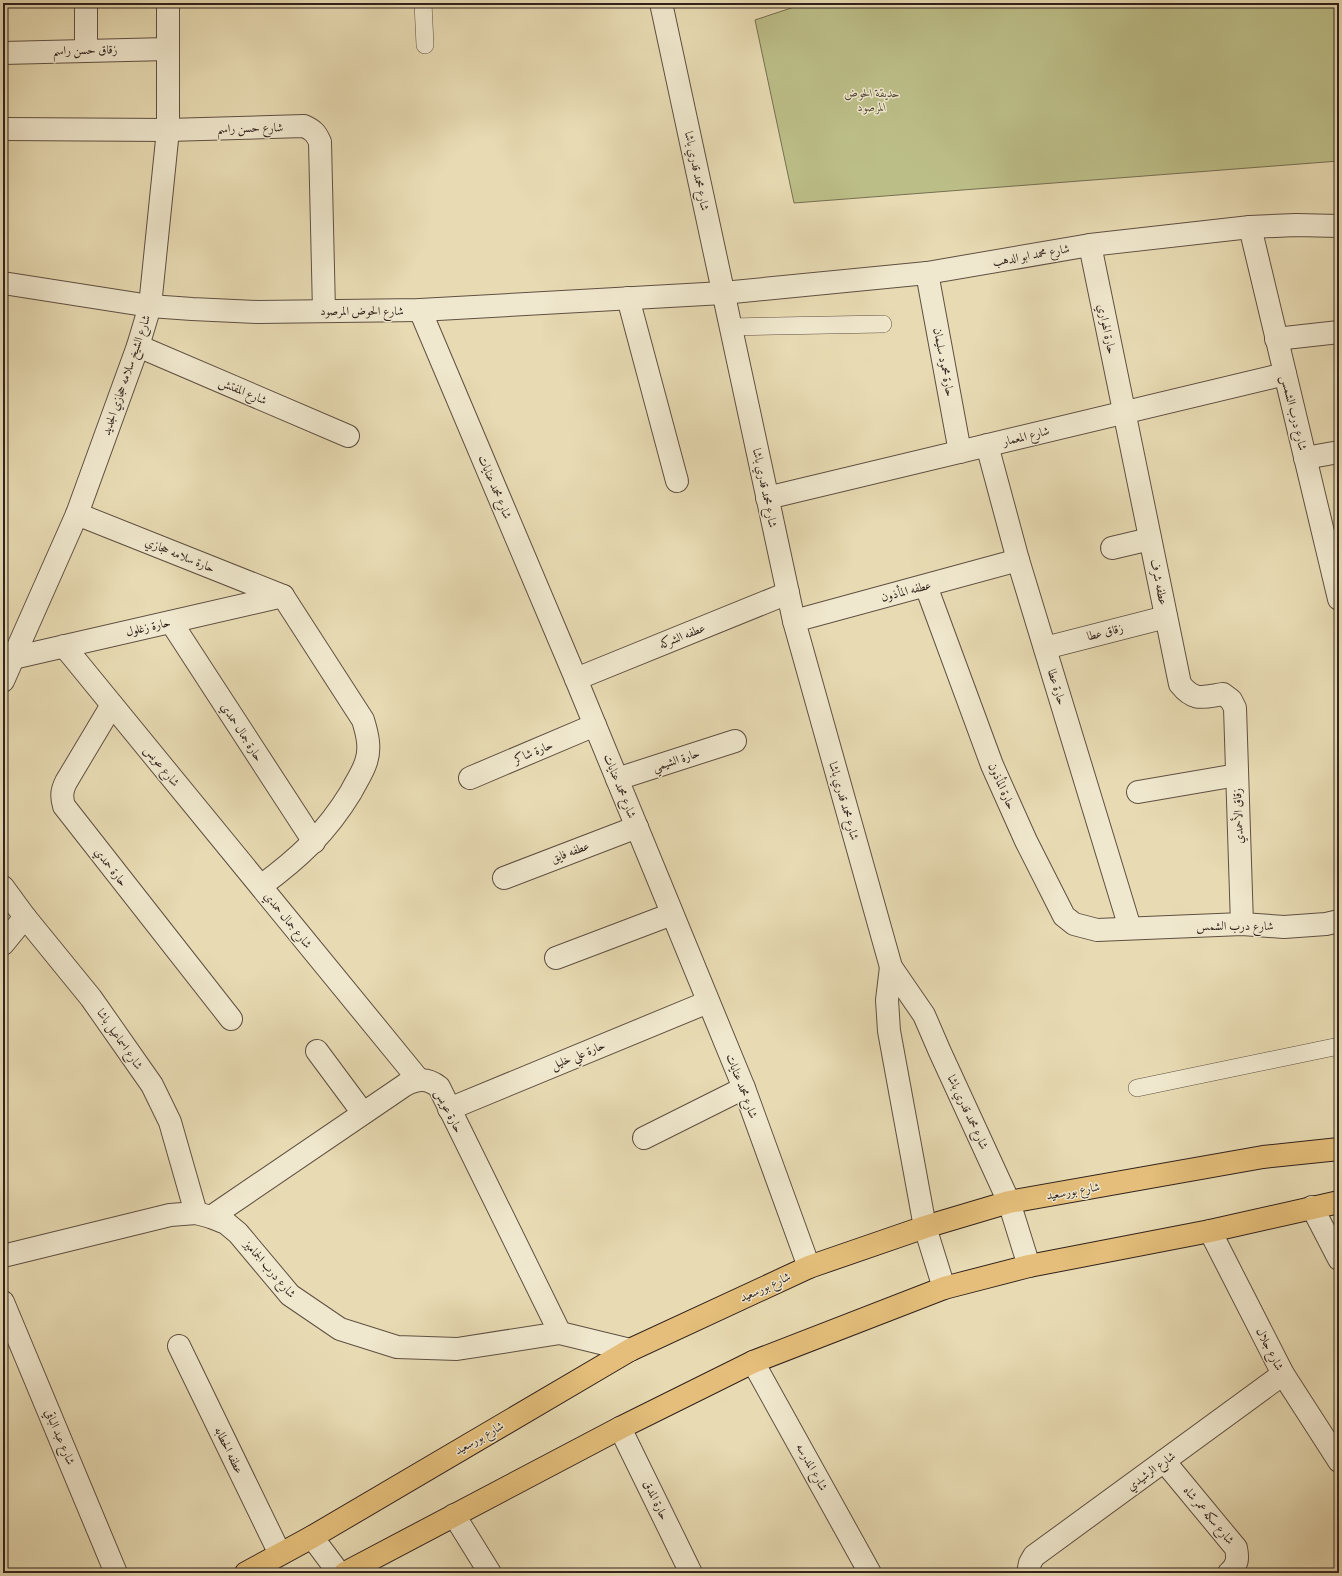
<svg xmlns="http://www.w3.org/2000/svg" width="1342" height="1576" viewBox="0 0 1342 1576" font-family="'IM FELL French Canon',Amiri,serif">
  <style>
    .green { fill: #bcbe88; stroke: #767052 }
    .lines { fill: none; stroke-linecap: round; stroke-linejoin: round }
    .service-casing { stroke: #5f5042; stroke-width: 18 }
    .minor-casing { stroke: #5f5042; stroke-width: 24 }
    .tertiary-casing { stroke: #5f5042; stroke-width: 24 }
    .primary-casing { stroke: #31221c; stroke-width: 24 }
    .service { stroke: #f0e8ce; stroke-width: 17 }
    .minor { stroke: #f0e8ce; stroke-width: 22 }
    .tertiary { stroke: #f0e8ce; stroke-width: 22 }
    .primary { stroke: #e4be7a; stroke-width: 22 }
    .labels { text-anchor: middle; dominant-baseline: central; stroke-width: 3; stroke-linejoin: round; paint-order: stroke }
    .street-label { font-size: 12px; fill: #31221c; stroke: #f0e8ce }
    .park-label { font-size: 12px; font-style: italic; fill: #544937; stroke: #f0e8ce }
  </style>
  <rect width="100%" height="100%" fill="#e8dbb3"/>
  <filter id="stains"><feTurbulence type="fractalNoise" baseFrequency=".005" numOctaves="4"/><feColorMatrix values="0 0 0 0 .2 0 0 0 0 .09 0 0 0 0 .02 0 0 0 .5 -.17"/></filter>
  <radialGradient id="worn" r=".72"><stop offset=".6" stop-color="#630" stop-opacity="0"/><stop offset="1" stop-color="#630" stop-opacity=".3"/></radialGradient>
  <polygon class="green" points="806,3 1339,3 1339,161 794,203 755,20"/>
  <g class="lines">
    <g class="service-casing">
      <g id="service">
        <polyline points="423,3 425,45"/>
        <polyline points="730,327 883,324"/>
        <polyline points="1137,1088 1339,1046"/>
      </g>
    </g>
    <g class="minor-casing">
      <g id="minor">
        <polyline points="86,50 86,3"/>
        <polyline points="3,53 168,49"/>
        <path d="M3,129l165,1 136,-4c9,4 12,7 16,16l4,169"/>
        <polyline points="1250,227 1339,599"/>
        <path d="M1090,245l90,439c14,18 23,13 43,10l8,6 4,8 7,216"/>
        <polyline points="927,273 960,452"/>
        <polyline points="3,283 150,306 192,309 258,312 420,310 723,293 927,273 1090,245 1250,227 1296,225 1339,226"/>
        <polyline points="628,298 677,481"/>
        <polyline points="420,310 576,679 744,1088 809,1267"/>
        <polyline points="1276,339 1339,332"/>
        <polyline points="138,346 348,436"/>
        <polyline points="987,445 1018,560 1130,928"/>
        <polyline points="1305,458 1339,452"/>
        <polyline points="767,498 1285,374"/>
        <polyline points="77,514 283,596"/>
        <polyline points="1112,548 1150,539"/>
        <polyline points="926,586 992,765 1026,841 1064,916 1074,924 1097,930 1242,924 1284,927 1326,924 1339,921"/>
        <polyline points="794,621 1018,560"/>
        <polyline points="171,622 314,842"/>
        <polyline points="64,646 419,1080"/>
        <polyline points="1045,648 1166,617"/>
        <polyline points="13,658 283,596"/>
        <polyline points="576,679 788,593"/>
        <polyline points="3,681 77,514 138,346 150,306 168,130 168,3"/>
        <path d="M112,705l-46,77c-4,8 -5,14 -2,24l167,213"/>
        <polyline points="470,778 595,725"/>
        <polyline points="617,779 735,741"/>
        <polyline points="1138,792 1237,775"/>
        <polyline points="504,878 637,827"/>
        <path d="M261,886c38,-28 65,-53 90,-94 5,-10 12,-20 15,-30 5,-14 1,-29 -3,-42l-80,-124"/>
        <polyline points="3,887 25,917 91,998 152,1085 170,1122 196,1213"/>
        <polyline points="3,944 25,917"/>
        <polyline points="556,958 672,914"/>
        <polyline points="317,1051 363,1113"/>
        <polyline points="449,1109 708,1002"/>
        <polyline points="644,1138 744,1088"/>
        <polyline points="1312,1207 1339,1259"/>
        <path d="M211,1217l194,-132c13,-7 23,-7 34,2l121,246"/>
        <polyline points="1210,1231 1283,1374 1339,1461"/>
        <polyline points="3,1256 170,1215 196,1213 211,1217 226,1223 238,1233 290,1295 340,1329 397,1347 457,1349 560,1333 630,1350"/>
        <polyline points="3,1302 116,1573"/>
        <polyline points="179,1346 280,1554"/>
        <polyline points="753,1362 870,1573"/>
        <polyline points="620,1428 691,1573"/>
        <path d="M1164,1461l72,87c2,10 2,17 -7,25"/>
        <polyline points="454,1515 490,1573"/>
        <polyline points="312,1537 339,1573"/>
        <polyline points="1028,1573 1030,1563 1034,1556 1283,1374"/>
      </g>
    </g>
    <g class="tertiary-casing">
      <g id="tertiary">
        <polyline points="661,3 794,621 891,967 924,1015 940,1052 1009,1202 1029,1266"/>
        <polyline points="891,967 887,1000 889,1031 925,1227 944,1288"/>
      </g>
    </g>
    <g class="primary-casing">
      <g id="primary">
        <polyline points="246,1573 312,1537 630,1350 809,1267 925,1227 1009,1202 1263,1157 1339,1149"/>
        <polyline points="345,1573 620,1428 753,1362 944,1288 1029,1266 1210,1231 1339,1202"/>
      </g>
    </g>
    <use href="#service" class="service"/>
    <use href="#minor" class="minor"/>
    <use href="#tertiary" class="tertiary"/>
    <use href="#primary" class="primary"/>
  </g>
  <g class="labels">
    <g class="street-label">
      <text transform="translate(85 50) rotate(-1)">زقاق حسن راسم</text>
      <text transform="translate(250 128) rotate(-1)">شارع حسن راسم</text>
      <text transform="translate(697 171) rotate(78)">شارع محمد قدري باشا</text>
      <text transform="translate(1031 255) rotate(-10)">شارع محمد ابو الدهب</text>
      <text x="362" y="311">شارع الحوض المرصود</text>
      <text transform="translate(1107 329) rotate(78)">حارة الهواري</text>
      <text transform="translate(944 362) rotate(79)">حارة محمود سليمان</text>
      <text transform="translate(126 375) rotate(-71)">شارع الشيخ سلامه حجازي الجديد</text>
      <text transform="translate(243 391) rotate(23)">شارع المفتش</text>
      <text transform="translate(1294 413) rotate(76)">شارع درب الشمس</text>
      <text transform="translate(1026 436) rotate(-14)">شارع المعمار</text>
      <text transform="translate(495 487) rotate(67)">شارع محمد عنايات</text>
      <text transform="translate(765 488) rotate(78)">شارع محمد قدري باشا</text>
      <text transform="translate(180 555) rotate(22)">حارة سلامه حجازي</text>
      <text transform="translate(1159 582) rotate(78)">عطفه شرف</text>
      <text transform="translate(906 591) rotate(-15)">عطفه المأذون</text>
      <text transform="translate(148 627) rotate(-13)">حارة زغلول</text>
      <text transform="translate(1105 632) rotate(-14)">زقاق عطا</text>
      <text transform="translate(682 636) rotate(-22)">عطفه الشركه</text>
      <text transform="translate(1057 687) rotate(73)">حارة عطا</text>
      <text transform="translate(242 732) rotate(57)">حارة جمال حمدي</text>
      <text transform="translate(533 752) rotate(-23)">حارة شاكر</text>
      <text transform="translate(676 760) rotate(-18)">حارة الشيمي</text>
      <text transform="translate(162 766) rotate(51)">شارع عويس</text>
      <text transform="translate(620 786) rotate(68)">شارع محمد عنايات</text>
      <text transform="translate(1002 786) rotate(66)">حارة المأذون</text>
      <text transform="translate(844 801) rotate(74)">شارع محمد قدري باشا</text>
      <text transform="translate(1238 816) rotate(-92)">زقاق الأحمدي</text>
      <text transform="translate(570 852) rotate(-21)">عطفه فايق</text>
      <text transform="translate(111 867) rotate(52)">حارة حمدي</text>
      <text transform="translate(288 920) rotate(51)">شارع جمال حمدي</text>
      <text x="1235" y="926">شارع درب الشمس</text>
      <text transform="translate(120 1039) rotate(55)">شارع اسماعيل باشا</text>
      <text transform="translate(578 1055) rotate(-22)">حارة علي خليل</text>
      <text transform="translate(742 1086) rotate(69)">شارع محمد عنايات</text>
      <text transform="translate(449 1111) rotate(63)">حارة عويس</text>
      <text transform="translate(968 1112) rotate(65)">شارع محمد قدري باشا</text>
      <text transform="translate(1073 1191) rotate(-10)">شارع بورسعيد</text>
      <text transform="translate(270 1269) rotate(49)">شارع درب الجماميز</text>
      <text transform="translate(765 1287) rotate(-25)">شارع بورسعيد</text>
      <text transform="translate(1270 1349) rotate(63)">شارع جلال</text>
      <text transform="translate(60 1437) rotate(67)">شارع عبد الباقي</text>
      <text transform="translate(479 1438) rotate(-30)">شارع بورسعيد</text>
      <text transform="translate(229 1450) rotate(64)">عطفه الحطابه</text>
      <text transform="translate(812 1467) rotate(61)">شارع المدرسه</text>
      <text transform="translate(1151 1471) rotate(-36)">شارع الرشيدي</text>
      <text transform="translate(656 1500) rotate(64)">حارة المدق</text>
      <text transform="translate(1209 1515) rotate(50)">شارع سكه عمر شاه</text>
    </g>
    <g class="park-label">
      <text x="872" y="93">حديقة الحوض<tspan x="872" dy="14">المرصود</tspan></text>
    </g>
  </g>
  <rect width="1342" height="1576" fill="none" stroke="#e8dbb3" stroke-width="16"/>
  <rect x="4" y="4" width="1334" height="1568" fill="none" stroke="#31221c" stroke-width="2"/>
  <rect x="8" y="8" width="1326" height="1560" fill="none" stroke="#31221c"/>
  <rect width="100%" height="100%" filter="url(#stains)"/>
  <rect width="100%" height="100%" fill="url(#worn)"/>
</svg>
